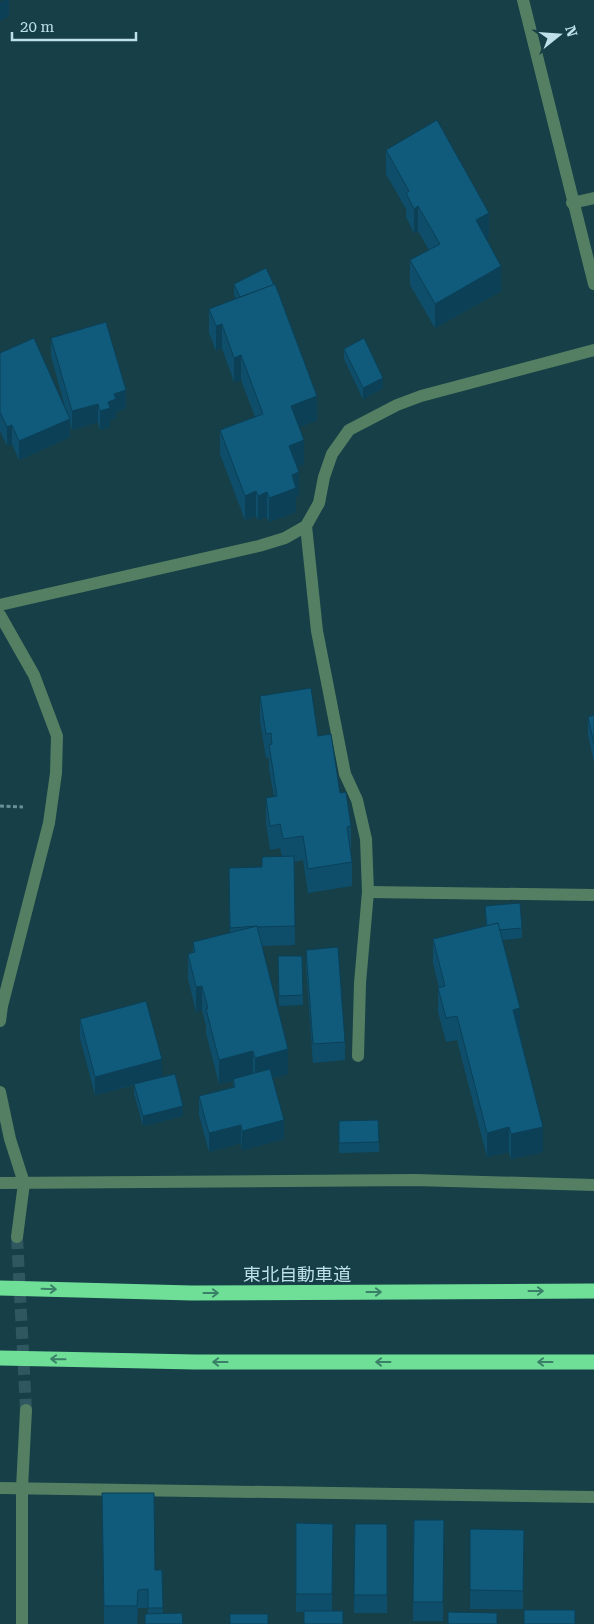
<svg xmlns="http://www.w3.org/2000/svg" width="594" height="1624" viewBox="0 0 594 1624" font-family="'Roboto Serif','Noto Sans JP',serif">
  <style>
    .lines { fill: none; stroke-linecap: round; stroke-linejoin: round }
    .minor-tunnel { stroke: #2f575f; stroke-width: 12; stroke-dasharray: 12 6; stroke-linecap: butt }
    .path { stroke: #688f97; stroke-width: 3; stroke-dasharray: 4 2.5; stroke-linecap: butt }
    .minor { stroke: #557f62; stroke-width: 12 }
    .highway { stroke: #6fdf98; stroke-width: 15 }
    .wall { fill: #0e4e6b }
    .shaded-wall { fill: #0b4057 }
    .building { fill: #105b7c; stroke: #0b4057 }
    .oneway { stroke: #3a7f67 }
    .labels { text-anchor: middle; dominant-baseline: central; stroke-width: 4; stroke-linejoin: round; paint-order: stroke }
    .street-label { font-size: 18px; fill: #bde0e9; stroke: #163f47 }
  </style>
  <rect width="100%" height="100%" fill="#163f47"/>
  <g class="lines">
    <polyline class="minor-tunnel" points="17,1237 26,1410"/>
    <polyline class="path" points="0,806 23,807"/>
    <g class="minor">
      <polyline points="523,0 594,284"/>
      <polyline points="572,203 594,198"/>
      <polyline points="306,526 317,631 345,774 357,800 366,839 368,892 360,983 358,1056"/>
      <polyline points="0,605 259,546 285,538 306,526 319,503 324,477 332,454 349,430 397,405 421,396 594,350"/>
      <polyline points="0,615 34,675 57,736 56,773 49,823 2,1006 0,1021"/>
      <polyline points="368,892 594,895"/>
      <polyline points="0,1092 10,1139 24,1183 17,1237"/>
      <polyline points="0,1183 415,1180 594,1185"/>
      <polyline points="0,1488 594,1497"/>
      <polyline points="22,1624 22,1488 26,1410"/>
    </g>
    <g class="highway">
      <polyline points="0,1288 192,1293 594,1291"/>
      <polyline points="0,1358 195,1362 594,1362"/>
    </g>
  </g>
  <g class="wall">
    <polygon points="386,150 489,237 486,239 501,291 435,328 410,285 410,260 429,250 418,231 414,233 406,217 406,209 386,174"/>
    <polygon points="234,284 317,420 299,427 304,464 297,467 299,496 296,497 296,512 269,522 267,517 258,520 256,516 245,520 220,454 220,430 255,417 241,380 234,382 222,348 216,351 209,333 209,309 236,299 234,294"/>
    <polygon points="51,338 126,408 116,412 116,418 110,420 110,427 100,430 98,422 72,430 70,423 70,437 19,460 12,444 7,446 0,431 0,353 66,411 51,356"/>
    <polygon points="344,349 383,388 363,399 344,359"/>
    <polygon points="260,696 318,736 340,793 351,826 351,851 350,851 352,862 352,886 308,893 303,860 294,862 295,945 262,946 288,1074 272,1078 284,1139 242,1150 241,1143 209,1152 199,1115 199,1096 233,1087 233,1081 219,1084 206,1033 206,1026 202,1010 196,1012 188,979 188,954 193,953 193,942 230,933 229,868 262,867 282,857 280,848 270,850 266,822 266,798 274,797 269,769 269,758 266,758 260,721"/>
    <polygon points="594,715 594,763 588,735 588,717"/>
    <polygon points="485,906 522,928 522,938 502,940 543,1152 511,1159 509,1152 487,1157 457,1040 446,1042 438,1012 438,988 439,988 433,963 433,939 486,926"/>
    <polygon points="306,950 345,1042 345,1060 313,1063 306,968"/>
    <polygon points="278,956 303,995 303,1005 279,1006"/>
    <polygon points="80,1019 162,1077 183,1116 143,1126 134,1094 134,1085 95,1095 80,1038"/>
    <polygon points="339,1121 379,1142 379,1152 339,1153"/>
    <polygon points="102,1512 155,1570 162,1570 163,1614 148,1614 148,1608 138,1608 137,1624 104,1624"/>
    <polygon points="414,1520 444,1520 443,1621 413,1621"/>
    <polygon points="296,1523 333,1524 332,1611 296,1612"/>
    <polygon points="355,1524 387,1524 387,1613 354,1613"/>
    <polygon points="470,1529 524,1530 523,1609 470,1609"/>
  </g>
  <g class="shaded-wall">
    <polygon points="4,0 9,0 9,16 0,21 0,2"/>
    <polygon points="418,206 418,231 414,233 414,209"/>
    <polygon points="489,213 489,237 476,245 476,220"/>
    <polygon points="501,266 501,291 435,328 435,304"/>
    <polygon points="222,324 222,348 216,351 216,326"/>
    <polygon points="241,355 241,380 234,382 234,358"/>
    <polygon points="383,378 383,388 363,399 363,388"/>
    <polygon points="126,390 126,408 116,412 116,418 110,420 110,427 100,430 100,411 114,394"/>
    <polygon points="317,396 317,420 291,431 291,406"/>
    <polygon points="98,404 98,422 72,430 72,411"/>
    <polygon points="70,419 70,437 19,460 19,441"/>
    <polygon points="12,425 12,444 7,446 7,427"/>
    <polygon points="304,440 304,464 289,470 289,446"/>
    <polygon points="299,472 299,496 296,497 296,512 269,522 269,498 292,475"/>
    <polygon points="256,491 256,516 245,520 245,496"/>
    <polygon points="267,492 267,517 258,520 258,496"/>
    <polygon points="202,986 202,1010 196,1012 196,987"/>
    <polygon points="520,1008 520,1033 513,1010"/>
    <polygon points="288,1049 288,1074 255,1082 255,1058"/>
    <polygon points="253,1051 253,1076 219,1084 219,1060"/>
    <polygon points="162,1059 162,1077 95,1095 95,1077"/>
    <polygon points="183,1106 183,1116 143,1126 143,1116"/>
    <polygon points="284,1120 284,1139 242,1150 242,1131"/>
    <polygon points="241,1125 241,1143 209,1152 209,1133"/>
    <polygon points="509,1127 509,1152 487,1157 487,1133"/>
    <polygon points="543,1127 543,1152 511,1159 511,1134"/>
  </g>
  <g class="building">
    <polygon points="437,120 489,213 476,220 501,266 435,304 410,260 440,244 418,206 414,209 406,193 409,191 386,150"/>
    <polygon points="266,268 274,285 240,297 234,284"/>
    <polygon points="275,284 317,396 291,406 304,440 289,446 299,472 292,475 296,488 269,498 267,492 258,496 256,491 245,496 220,430 263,414 241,355 234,358 222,324 216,326 209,309"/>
    <polygon points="106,322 126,390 114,394 116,399 108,402 110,408 100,411 98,404 72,411 51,338"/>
    <polygon points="34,338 70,419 19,441 12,425 7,427 0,412 0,353"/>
    <polygon points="364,338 383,378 363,388 344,349"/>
    <polygon points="311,688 318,736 331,734 340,793 346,792 351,826 347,827 352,862 308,869 303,836 283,839 280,824 270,826 266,798 277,796 269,745 272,744 271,733 266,734 260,696"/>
    <polygon points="594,715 594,744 588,717"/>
    <polygon points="294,856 295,926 257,927 257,926 230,928 229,868 262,867 262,857"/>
    <polygon points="520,903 522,928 499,930 498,923 487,926 485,906"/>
    <polygon points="498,923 520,1008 513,1010 543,1127 511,1134 509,1127 487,1133 457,1016 446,1018 438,988 445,986 433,939"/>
    <polygon points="257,926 288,1049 255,1058 253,1051 219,1060 206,1009 208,1008 202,986 196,987 188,954 195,952 193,942"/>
    <polygon points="338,947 345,1042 313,1044 306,950"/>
    <polygon points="278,956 302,956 303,995 279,996"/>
    <polygon points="146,1001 162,1059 95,1077 80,1019"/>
    <polygon points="270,1069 284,1120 242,1131 241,1125 209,1133 199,1096 235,1087 233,1079"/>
    <polygon points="175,1074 183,1106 143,1116 134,1084"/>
    <polygon points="378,1120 379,1142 339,1143 339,1121"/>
    <polygon points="102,1493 154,1493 155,1570 162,1570 163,1608 148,1608 148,1589 138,1590 137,1606 104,1606"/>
    <polygon points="414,1520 444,1520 443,1602 413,1602"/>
    <polygon points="296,1523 333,1524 332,1594 296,1594"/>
    <polygon points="355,1524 387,1524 387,1595 354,1595"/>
    <polygon points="470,1529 524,1530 523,1591 470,1590"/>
    <rect x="524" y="1610" width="51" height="14"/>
    <rect x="304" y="1611" width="39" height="13"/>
    <polygon points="448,1612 497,1613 497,1624 448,1624"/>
    <polygon points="182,1613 183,1624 145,1624 145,1614"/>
    <rect x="230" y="1614" width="38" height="10"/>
  </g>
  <defs><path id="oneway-shaft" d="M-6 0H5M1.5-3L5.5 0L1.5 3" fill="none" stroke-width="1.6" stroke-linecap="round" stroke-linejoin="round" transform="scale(1.25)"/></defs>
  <g class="oneway">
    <use href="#oneway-shaft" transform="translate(49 1289) rotate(2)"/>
    <use href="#oneway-shaft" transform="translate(536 1291)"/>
    <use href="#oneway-shaft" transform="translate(374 1292)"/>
    <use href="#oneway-shaft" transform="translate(211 1293)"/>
    <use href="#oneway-shaft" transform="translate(58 1359) rotate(-179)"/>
    <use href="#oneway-shaft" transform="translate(220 1362) rotate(-180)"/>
    <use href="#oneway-shaft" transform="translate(383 1362) rotate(-180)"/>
    <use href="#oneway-shaft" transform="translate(545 1362) rotate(-180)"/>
  </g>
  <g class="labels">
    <g class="street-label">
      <text x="297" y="1274">東北自動車道</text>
    </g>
  </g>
  <g transform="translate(559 35) rotate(73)" stroke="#163f47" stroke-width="4" paint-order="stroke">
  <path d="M0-4L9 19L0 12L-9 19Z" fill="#bde0e9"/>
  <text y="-8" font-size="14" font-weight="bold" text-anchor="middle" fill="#bde0e9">N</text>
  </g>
  <path d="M12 32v8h124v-8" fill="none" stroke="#bde0e9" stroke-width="2.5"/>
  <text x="20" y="32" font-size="15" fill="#bde0e9" stroke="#163f47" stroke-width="4" paint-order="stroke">20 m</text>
</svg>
